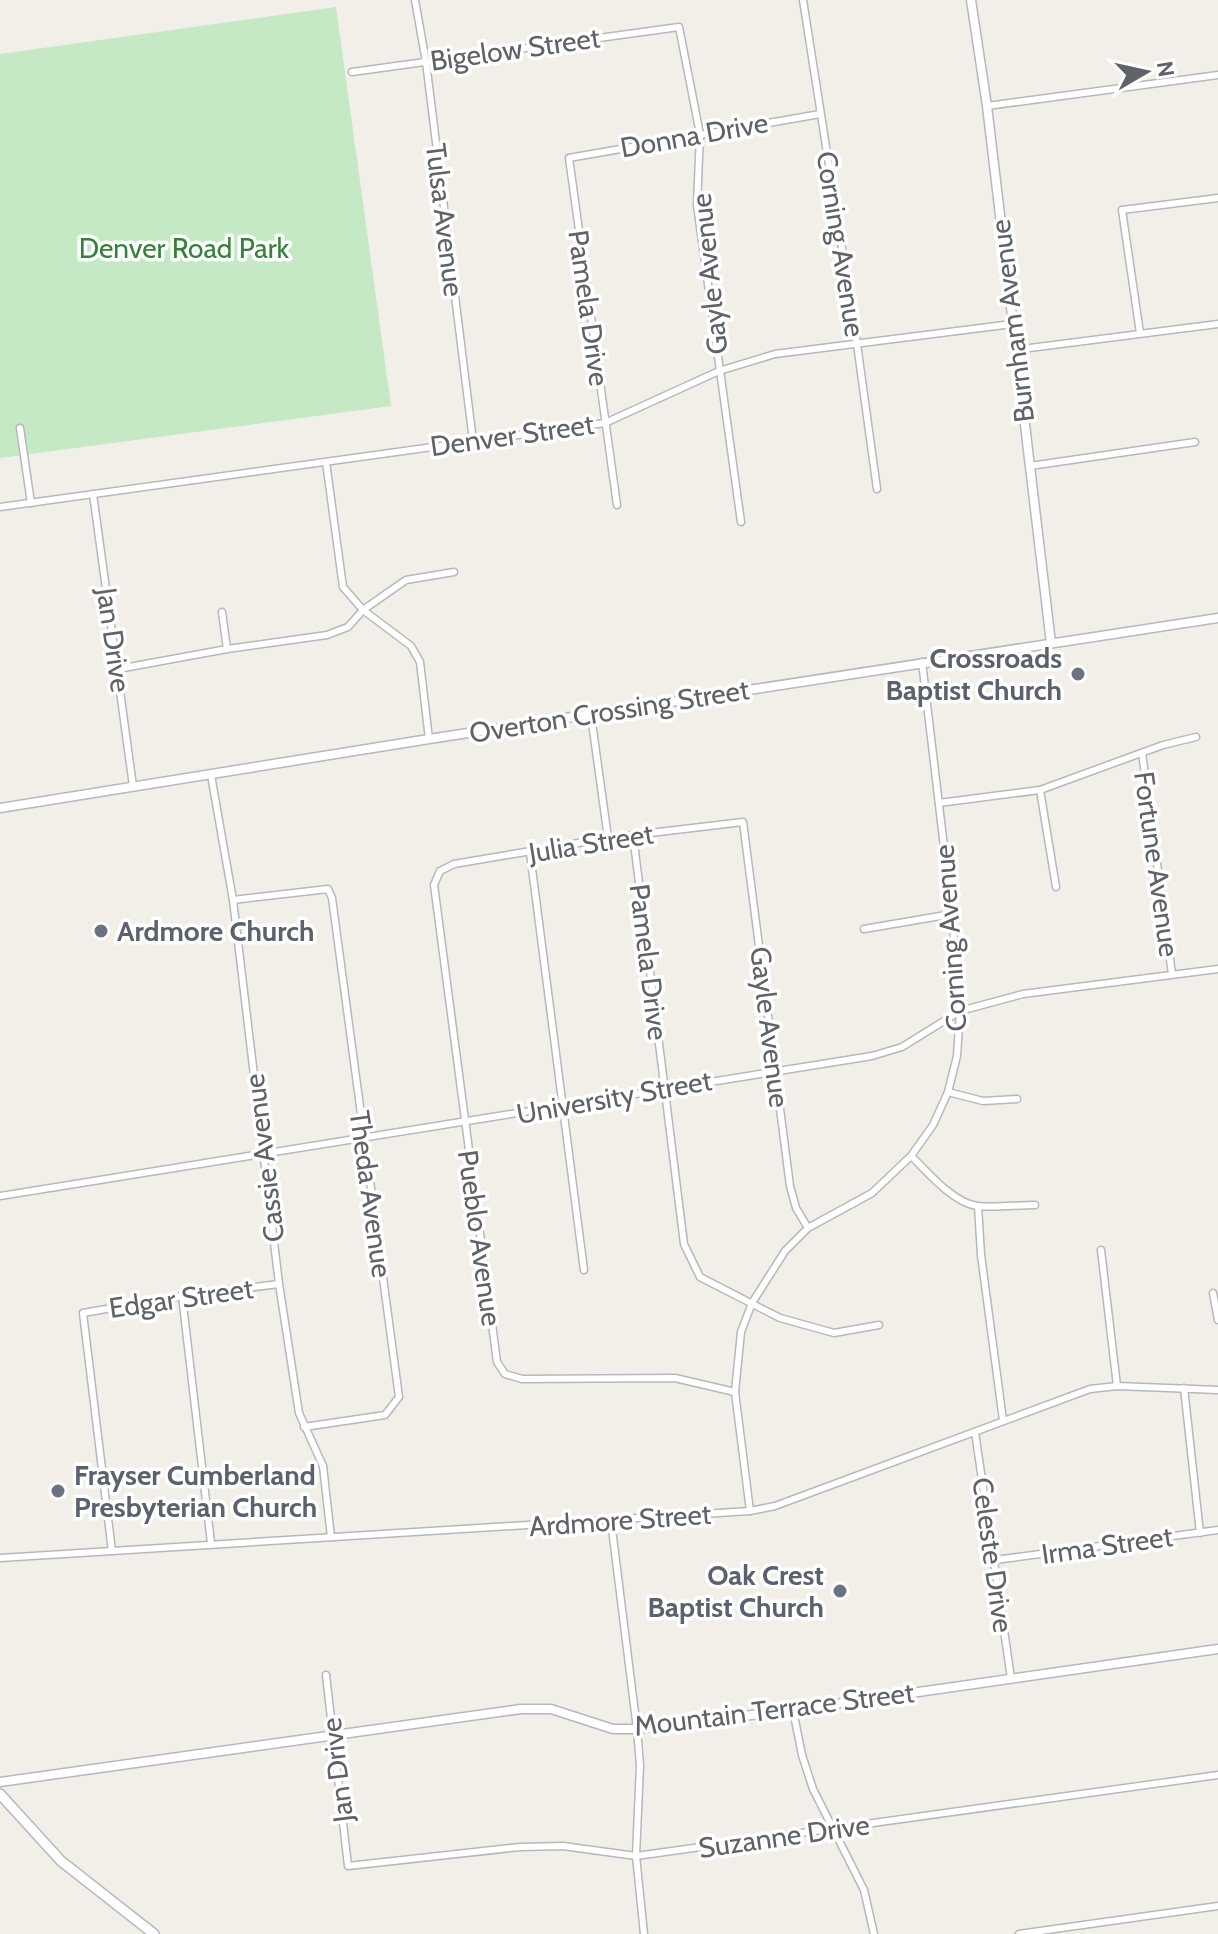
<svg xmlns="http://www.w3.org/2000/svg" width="1218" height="1934" viewBox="0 0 1218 1934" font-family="Cabin,sans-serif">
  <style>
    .green { fill: #c5e8c5 }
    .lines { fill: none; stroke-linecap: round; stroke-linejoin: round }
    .minor-casing { stroke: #b5b8bc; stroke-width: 9 }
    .tertiary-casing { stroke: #b5b8bc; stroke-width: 11 }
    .secondary-casing { stroke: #b6babf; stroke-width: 12 }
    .minor { stroke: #fff; stroke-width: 6 }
    .tertiary { stroke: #fff; stroke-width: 8 }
    .secondary { stroke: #fff; stroke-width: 9 }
    .worship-dot { fill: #6b7280; stroke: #fff; stroke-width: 3 }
    .labels { text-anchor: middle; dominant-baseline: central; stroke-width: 7; stroke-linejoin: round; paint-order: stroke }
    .street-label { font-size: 28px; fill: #5f6368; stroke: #fff }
    .park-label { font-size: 28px; fill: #348238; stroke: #fff }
    .worship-label { font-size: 28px; font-weight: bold; fill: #5b616d; stroke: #fff; text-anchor: end }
  </style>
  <rect width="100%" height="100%" fill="#f1efe8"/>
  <polygon class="green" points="336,7 391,406 0,458 0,54"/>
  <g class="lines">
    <g class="minor-casing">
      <g id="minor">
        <polyline points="415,0 426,62 473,441"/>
        <polyline points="803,0 857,344 877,489"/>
        <polyline points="352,72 679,27 700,134 697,205 741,522"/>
        <polyline points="987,106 1218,75"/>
        <polyline points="1140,333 1122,210 1218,198"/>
        <polyline points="1014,350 1218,324"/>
        <polyline points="20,428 31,503"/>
        <polyline points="326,462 343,587 363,610 411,646 420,662 429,739"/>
        <polyline points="1030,466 1195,442"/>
        <polyline points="93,494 133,786"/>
        <polyline points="617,505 569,158 820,114"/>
        <polyline points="0,507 605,423 719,371 775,354 1012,324"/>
        <polyline points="222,612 227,649"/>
        <polyline points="118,669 227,649 327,635 348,627 363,610 406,580 454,572"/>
        <polyline points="591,715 608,838"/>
        <polyline points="1142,753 1172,974"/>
        <polyline points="211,775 233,900 279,1284 299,1413 323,1466 331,1537"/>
        <polyline points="1040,790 1056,887"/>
        <polyline points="939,803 1040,790 1163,745 1196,737"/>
        <polyline points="633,835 684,1244 700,1277 780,1318 834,1333 879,1325"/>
        <polyline points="530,853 584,1270"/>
        <polyline points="233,900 328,889 332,898 399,1397 385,1415 304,1427"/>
        <polyline points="864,929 952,914"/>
        <polyline points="948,1092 983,1101 1017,1099"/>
        <path d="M911,1156c18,17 41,46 66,50 18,2 39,-1 58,-1"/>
        <polyline points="0,1196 872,1056 902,1047 960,1011 1023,994 1218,969"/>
        <polyline points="978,1206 981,1255 1003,1420"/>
        <polyline points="1101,1250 1117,1386"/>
        <polyline points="1213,1293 1218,1320"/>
        <polyline points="182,1296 211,1543"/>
        <polyline points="1184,1388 1200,1533"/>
        <polyline points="735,1392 675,1378 522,1379 505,1374 497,1362 434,885 440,871 454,864 608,838 743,822 790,1186 796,1208 808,1228"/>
        <polyline points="975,1432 1011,1678"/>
        <polyline points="750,1511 735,1392 741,1332 752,1303 785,1251 808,1228 872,1193 911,1156 933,1125 948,1092 957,1056 960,1011 952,914 922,662"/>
        <polyline points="611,1521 637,1729 640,1765 636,1856 644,1934"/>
        <polyline points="112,1551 83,1313 182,1296 279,1284"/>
        <polyline points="0,1558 750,1511 775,1506 1090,1389 1117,1386 1218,1390"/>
        <polyline points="995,1560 1218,1530"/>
        <polyline points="326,1675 348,1866 520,1847 563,1846 636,1856 1218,1775"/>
        <polyline points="793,1710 802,1755 813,1789 864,1890 874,1934"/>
        <polyline points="1019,1934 1218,1906"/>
      </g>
    </g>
    <g class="tertiary-casing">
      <g id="tertiary">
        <polyline points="971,0 987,106 1051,643"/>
        <polyline points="0,808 429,739 1218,618"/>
        <polyline points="0,1782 521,1709 551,1709 613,1729 637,1729 793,1710 1218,1649"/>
      </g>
    </g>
    <g class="secondary-casing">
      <polyline id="secondary" points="0,1794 61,1861 154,1934"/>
    </g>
    <use href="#minor" class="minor"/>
    <use href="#tertiary" class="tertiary"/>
    <use href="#secondary" class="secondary"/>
  </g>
  <g class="worship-dot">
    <circle cx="1078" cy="674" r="8"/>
    <circle cx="101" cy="931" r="8"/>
    <circle cx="58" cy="1491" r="8"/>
    <circle cx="840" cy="1591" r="8"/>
  </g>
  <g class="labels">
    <g class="street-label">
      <text transform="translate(515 49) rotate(-8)">Bigelow Street</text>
      <text transform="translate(694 135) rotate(-10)">Donna Drive</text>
      <text transform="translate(445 220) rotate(83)">Tulsa Avenue</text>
      <text transform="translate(841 244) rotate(81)">Corning Avenue</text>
      <text transform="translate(709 274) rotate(-96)">Gayle Avenue</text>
      <text transform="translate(589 308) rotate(82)">Pamela Drive</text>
      <text transform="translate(1012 321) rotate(-97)">Burnham Avenue</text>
      <text transform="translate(512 435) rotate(-8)">Denver Street</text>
      <text transform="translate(114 640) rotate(82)">Jan Drive</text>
      <text transform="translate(609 711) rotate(-9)">Overton Crossing Street</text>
      <text transform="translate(591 843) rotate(-9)">Julia Street</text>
      <text transform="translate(1157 864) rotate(82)">Fortune Avenue</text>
      <text transform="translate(950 938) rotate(-94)">Corning Avenue</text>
      <text transform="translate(649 962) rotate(83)">Pamela Drive</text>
      <text transform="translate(770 1027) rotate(83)">Gayle Avenue</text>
      <text transform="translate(614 1097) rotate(-10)">University Street</text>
      <text transform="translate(264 1158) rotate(-97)">Cassie Avenue</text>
      <text transform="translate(371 1194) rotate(82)">Theda Avenue</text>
      <text transform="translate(480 1238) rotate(82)">Pueblo Avenue</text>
      <text transform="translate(181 1298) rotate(-8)">Edgar Street</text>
      <text transform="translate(620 1520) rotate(-4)">Ardmore Street</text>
      <text transform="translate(1107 1545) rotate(-8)">Irma Street</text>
      <text transform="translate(993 1555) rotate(82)">Celeste Drive</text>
      <text transform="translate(774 1709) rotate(-7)">Mountain Terrace Street</text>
      <text transform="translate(337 1770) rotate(-97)">Jan Drive</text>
      <text transform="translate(784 1836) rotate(-8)">Suzanne Drive</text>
    </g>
    <g class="park-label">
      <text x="184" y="248">Denver Road Park</text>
    </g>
    <g class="worship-label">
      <text x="1062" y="658">Crossroads<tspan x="1062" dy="32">Baptist Church</tspan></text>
      <text x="117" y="931" text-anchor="start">Ardmore Church</text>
      <text x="74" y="1475" text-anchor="start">Frayser Cumberland<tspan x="74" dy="32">Presbyterian Church</tspan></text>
      <text x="824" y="1575">Oak Crest<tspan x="824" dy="32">Baptist Church</tspan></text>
    </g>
  </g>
  <g transform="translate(1146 72) rotate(81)" stroke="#ffffff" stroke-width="6" paint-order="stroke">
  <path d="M0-6L14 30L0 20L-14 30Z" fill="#5f6368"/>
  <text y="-12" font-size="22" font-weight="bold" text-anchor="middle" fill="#5f6368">N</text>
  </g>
</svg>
